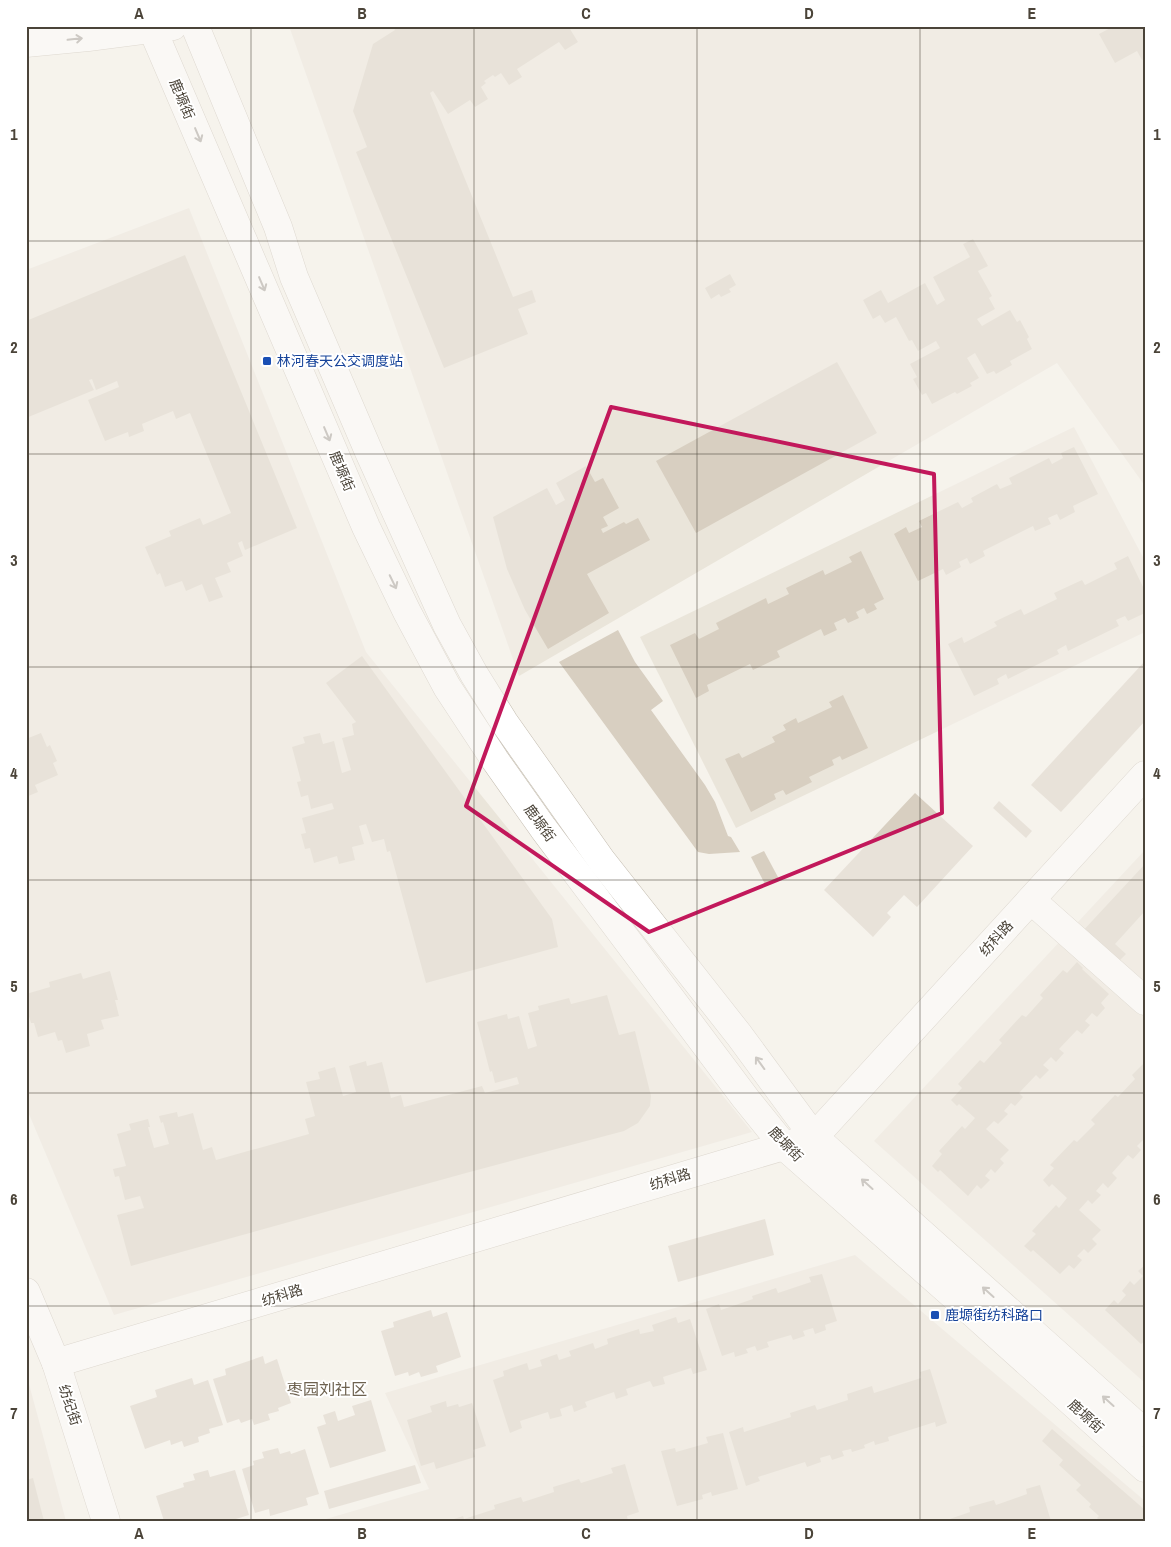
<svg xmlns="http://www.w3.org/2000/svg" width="1171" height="1547" viewBox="0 0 1171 1547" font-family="'Archivo Narrow','Noto Sans SC',sans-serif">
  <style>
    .residential { fill: #eae5da }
    .building { fill: #d8cfc1 }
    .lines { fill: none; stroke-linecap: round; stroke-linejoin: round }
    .minor-casing { stroke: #c2bbae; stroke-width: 29 }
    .minor { stroke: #fff; stroke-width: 28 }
    .oneway { stroke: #9c9892 }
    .marked { fill: none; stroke: #c2185b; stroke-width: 4; stroke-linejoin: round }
    .grid { fill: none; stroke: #4b4439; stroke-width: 1; stroke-opacity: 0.55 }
    .transit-dot { fill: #1a4fb4; stroke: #fff; stroke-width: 2 }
    .labels { text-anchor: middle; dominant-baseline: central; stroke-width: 4; stroke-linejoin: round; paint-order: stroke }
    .street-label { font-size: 14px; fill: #4b4439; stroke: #fff }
    .transit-label { font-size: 14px; fill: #164399; stroke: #fff; text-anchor: start }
    .quarter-label { font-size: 16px; fill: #6e6250; stroke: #fff }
    .neatline { fill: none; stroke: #4b4439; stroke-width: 2 }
    .grid-label { font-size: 16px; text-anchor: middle; font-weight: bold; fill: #4b4439 }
  </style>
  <rect width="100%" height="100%" fill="#f6f3ec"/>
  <g class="residential">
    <polygon points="289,26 1145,26 1145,486 1057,363 519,676"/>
    <polygon points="189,208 366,652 752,1132 114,1315 26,1107 26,270"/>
    <polygon points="1074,427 1145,561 1145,632 736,828 640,637"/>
    <polygon points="1145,850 1145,1383 874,1141"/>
    <polygon points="855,1255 1145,1501 1145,1521 319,1521 429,1489 385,1393"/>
    <polygon points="26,1373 66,1521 26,1521"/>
  </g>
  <g class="building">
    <polygon points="393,26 574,26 570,29 578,42 565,50 559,42 517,69 522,77 509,85 501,73 495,77 493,75 484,81 486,83 481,87 488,99 475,107 470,100 448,114 433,91 430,93 513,297 532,290 536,302 518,309 528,334 444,368 356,152 367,147 353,111 373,44 395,30"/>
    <polygon points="1114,26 1145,26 1145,59 1142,60 1137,51 1115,63 1099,34"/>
    <polygon points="973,239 988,266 978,271 992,296 989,298 995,309 977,319 982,326 1010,310 1017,322 1020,320 1029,337 1027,339 1032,349 1010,361 1012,365 996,374 994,371 987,374 975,353 967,358 979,378 970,383 972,386 957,394 955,392 932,404 926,393 922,395 913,379 917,377 910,364 940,348 936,341 918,351 912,340 909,341 896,317 885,323 880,315 873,319 863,300 881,290 888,303 925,283 937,305 945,300 933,277 970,257 963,244"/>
    <polygon points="185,255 297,528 245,550 242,541 238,543 243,556 227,563 231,572 215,578 223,597 209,602 202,584 186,591 182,581 165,587 160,573 157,575 145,547 171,536 169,531 200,518 203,525 231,513 190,413 176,419 173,411 142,424 144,431 129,437 128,432 105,441 88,400 119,387 117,381 96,390 92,379 89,380 94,390 26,418 26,321"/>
    <polygon points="730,274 736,285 729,289 731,292 721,297 719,294 711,299 705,288"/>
    <polygon points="837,362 877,433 696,533 656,461"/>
    <polygon points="1074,447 1098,494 1073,506 1075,512 1060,520 1057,514 1048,518 1051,524 1035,531 1033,526 983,551 985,556 970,564 967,558 959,562 961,567 946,575 943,569 918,581 894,534 906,527 909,533 922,527 919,521 958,502 962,508 973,502 971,498 997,484 1000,489 1012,484 1009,478 1049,458 1052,464 1063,458 1061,453"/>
    <polygon points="586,466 595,482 603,478 619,508 603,517 608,526 601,529 603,533 624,522 626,524 638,518 650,540 587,574 609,613 548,649 525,610 507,569 493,517 547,488 556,505 565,500 556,483"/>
    <polygon points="861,551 884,599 874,604 877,609 867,614 864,608 856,612 859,618 848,623 845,618 834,623 837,630 824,636 821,629 777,651 780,657 753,670 750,664 707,685 709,691 696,698 670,645 695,633 699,639 719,629 716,623 766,598 768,604 789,594 786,588 823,570 825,575 852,562 849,557"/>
    <polygon points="1128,556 1145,591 1145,613 1128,621 1125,616 1116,620 1119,626 1068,651 1066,645 1057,650 1059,654 1008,679 1006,674 997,679 999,684 974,696 948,644 962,637 964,643 997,626 994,622 1021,609 1024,615 1057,599 1054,593 1082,580 1085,585 1117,569 1114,563"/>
    <polygon points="618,630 635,662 663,701 651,710 705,785 715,802 728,836 731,837 740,852 709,854 698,852 559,662"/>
    <polygon points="362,656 552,919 558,947 426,983 390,851 387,852 384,839 372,842 366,824 359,826 364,844 352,847 355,860 339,864 337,856 314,863 310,848 305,849 301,834 306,833 302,818 334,809 332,803 311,809 308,795 301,797 297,782 301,781 292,747 305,743 303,737 320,733 323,744 334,741 342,773 351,770 342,738 354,735 352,724 356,722 326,683"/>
    <polygon points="1145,661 1145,721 1061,812 1031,785"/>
    <polygon points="843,695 868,748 842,760 840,756 832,760 834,765 809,777 812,782 786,795 783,790 774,794 776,799 751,812 725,759 739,753 742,758 775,742 772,737 786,730 783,725 796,718 798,723 832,707 829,702"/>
    <polygon points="41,733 47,747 50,745 57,761 53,763 58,775 35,785 38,792 26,797 26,739"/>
    <polygon points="915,793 973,846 917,907 904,895 887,913 891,917 873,937 824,890"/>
    <polygon points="999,801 1032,831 1026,838 993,808"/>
    <polygon points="764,851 779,879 766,886 751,857"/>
    <polygon points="1145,864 1145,911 1115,944 1126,954 1115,965 1080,934"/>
    <polygon points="1077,962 1083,968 1082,969 1109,994 1101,1003 1105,1008 1097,1017 1092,1013 1085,1021 1090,1025 1082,1034 1077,1030 1059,1049 1064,1053 1056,1062 1051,1057 1043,1065 1049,1070 1040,1079 1036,1075 1019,1093 1023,1097 1015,1106 1011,1103 1004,1111 1008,1114 998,1124 994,1121 986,1129 1009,1150 1000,1159 1004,1163 995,1173 991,1169 985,1176 990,1180 981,1189 977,1185 968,1196 940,1170 938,1172 932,1166 942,1154 939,1151 962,1126 965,1129 975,1118 959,1104 957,1106 951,1100 962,1088 958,1084 980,1060 984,1063 1002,1043 999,1040 1022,1015 1026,1017 1043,998 1040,995 1063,970 1067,973"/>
    <polygon points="110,971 118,1000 115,1000 119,1016 101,1020 104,1029 87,1034 90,1046 66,1053 62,1040 58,1041 55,1032 38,1037 34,1023 31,1023 26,1007 26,994 50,987 49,982 81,973 83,979"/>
    <polygon points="607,995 619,1035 635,1031 651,1096 650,1106 638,1123 624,1131 466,1173 131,1266 117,1215 144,1208 140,1196 125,1200 119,1176 115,1177 113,1169 126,1166 117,1134 131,1130 129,1124 148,1119 150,1127 148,1127 154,1148 169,1144 163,1122 161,1123 159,1116 177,1112 178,1117 193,1113 203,1150 212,1147 216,1160 309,1134 305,1119 315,1116 306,1082 320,1079 318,1072 335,1067 343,1096 356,1092 349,1066 366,1061 367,1066 382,1062 391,1098 401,1095 404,1107 482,1086 485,1093 519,1084 517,1077 495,1083 492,1071 490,1072 477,1022 507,1014 508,1019 519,1016 528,1049 537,1046 528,1013 539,1010 538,1006 569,998 571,1004"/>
    <polygon points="1145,1062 1145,1138 1137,1146 1141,1150 1133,1159 1128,1155 1112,1173 1117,1178 1108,1188 1103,1183 1096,1191 1101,1195 1092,1204 1088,1200 1079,1210 1101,1230 1092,1239 1097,1244 1088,1253 1084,1249 1077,1256 1082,1260 1074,1269 1069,1265 1060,1274 1033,1250 1031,1252 1024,1246 1036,1234 1032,1231 1056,1205 1059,1208 1067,1198 1052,1184 1049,1187 1043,1180 1054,1168 1050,1165 1074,1140 1077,1142 1095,1124 1091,1120 1115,1095 1118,1097 1135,1079 1132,1075"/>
    <polygon points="765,1219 774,1255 678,1282 668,1246"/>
    <polygon points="1145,1265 1145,1341 1141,1344 1105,1310 1114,1300 1118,1304 1126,1295 1122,1291 1130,1281 1134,1285 1143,1276 1138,1271"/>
    <polygon points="822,1274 837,1321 825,1325 826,1330 815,1334 813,1328 803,1331 805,1336 793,1340 791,1335 767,1342 769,1347 757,1351 755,1346 746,1349 748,1353 735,1357 734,1352 722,1356 706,1309 719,1304 721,1310 753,1299 752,1296 776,1288 778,1293 811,1282 809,1277"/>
    <polygon points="431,1310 433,1317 447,1312 461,1357 436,1366 438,1372 421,1377 419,1372 409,1376 408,1372 395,1376 381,1331 394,1327 393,1322"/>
    <polygon points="676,1317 678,1323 690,1319 707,1370 693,1374 691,1368 663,1377 665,1384 653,1387 650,1381 626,1389 628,1395 616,1399 614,1392 585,1402 587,1407 574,1412 572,1405 560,1409 562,1416 550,1419 548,1412 520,1421 522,1428 510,1433 493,1380 504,1376 503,1371 527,1363 529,1370 542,1366 540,1360 557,1354 559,1360 571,1356 569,1351 593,1343 595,1349 608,1344 607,1339 639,1329 640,1334 654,1331 652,1325"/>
    <polygon points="263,1356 265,1364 277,1359 291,1403 278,1408 279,1411 268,1414 270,1420 254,1425 252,1419 241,1423 239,1419 227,1423 213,1379 226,1375 225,1369"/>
    <polygon points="930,1369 947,1423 936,1427 935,1422 888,1437 889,1441 875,1445 874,1441 864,1445 865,1448 852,1452 851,1449 842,1451 844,1456 832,1460 830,1455 820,1458 821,1462 807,1467 805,1462 758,1477 760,1481 746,1486 729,1432 743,1427 744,1432 791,1417 790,1413 815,1405 817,1410 848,1400 847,1394 872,1386 874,1393 921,1378 920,1372"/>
    <polygon points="192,1378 194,1385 208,1380 223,1425 209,1429 210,1433 198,1437 199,1442 184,1447 182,1441 171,1445 170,1440 145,1449 130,1406 157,1397 155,1390"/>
    <polygon points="371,1400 386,1451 330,1468 317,1427 326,1424 323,1415 335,1411 338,1421 355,1415 352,1406"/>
    <polygon points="446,1401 447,1407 458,1404 459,1407 472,1403 486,1446 473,1450 475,1457 436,1469 434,1462 421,1466 407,1420 432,1412 430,1406"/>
    <polygon points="1052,1429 1145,1510 1145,1521 1100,1521 1097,1518 1099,1516 1089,1507 1091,1504 1076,1490 1081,1485 1059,1465 1063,1460 1042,1441"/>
    <polygon points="723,1433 738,1489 712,1496 711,1492 702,1495 703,1499 677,1506 661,1451 675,1448 676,1452 708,1443 706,1437"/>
    <polygon points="278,1448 280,1454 290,1451 291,1454 305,1449 319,1494 306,1498 308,1505 270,1516 269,1509 255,1513 242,1469 254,1465 253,1461 264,1458 262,1452"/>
    <polygon points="625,1464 639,1512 627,1516 628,1521 448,1521 463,1516 464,1519 495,1509 494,1505 521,1497 523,1502 554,1492 553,1487 579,1479 581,1483 613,1473 611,1468"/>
    <polygon points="415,1465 421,1483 329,1509 324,1491"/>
    <polygon points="208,1470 210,1477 235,1470 249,1515 236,1519 236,1521 164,1521 156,1496 184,1487 183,1483 195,1480 193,1474"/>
    <polygon points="33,1478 44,1521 26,1521 26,1480"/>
    <polygon points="1040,1485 1051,1521 944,1521 970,1512 969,1507 994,1500 996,1505 1027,1494 1026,1489"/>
  </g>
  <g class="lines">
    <g class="minor-casing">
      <g id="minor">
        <polyline points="151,26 366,527 407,612 447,687 495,760 543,828 746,1099 784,1146 954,1296 1145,1468"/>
        <polyline points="195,26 278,227 294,277 369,452 447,625 474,674 504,722 602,861 739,1035 814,1137 1145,1433"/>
        <polyline points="26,43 88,37 173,26"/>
        <polyline points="1031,900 1145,1001"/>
        <polyline points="26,1292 56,1363 106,1521"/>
        <polyline points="56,1363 814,1137 1145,775"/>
      </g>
    </g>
    <use href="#minor" class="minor"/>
  </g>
  <defs><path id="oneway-shaft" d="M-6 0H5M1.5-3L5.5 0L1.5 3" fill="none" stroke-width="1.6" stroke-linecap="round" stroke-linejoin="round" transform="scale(1.25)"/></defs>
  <g class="oneway">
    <use href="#oneway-shaft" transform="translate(75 39) rotate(-6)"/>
    <use href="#oneway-shaft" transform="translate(198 135) rotate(67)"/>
    <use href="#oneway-shaft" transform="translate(262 284) rotate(67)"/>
    <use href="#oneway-shaft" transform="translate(327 434) rotate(67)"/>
    <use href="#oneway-shaft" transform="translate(393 582) rotate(64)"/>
    <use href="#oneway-shaft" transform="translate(760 1063) rotate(-126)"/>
    <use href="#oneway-shaft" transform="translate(867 1184) rotate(-138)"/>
    <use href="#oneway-shaft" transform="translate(988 1292) rotate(-138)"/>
    <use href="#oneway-shaft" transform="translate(1108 1401) rotate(-138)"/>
  </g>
  <path d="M0 0H1171V1547H0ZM611,407l323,67 8,339 -293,119 -183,-126z" fill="#f6f3ec" fill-opacity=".55" fill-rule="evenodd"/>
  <path class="marked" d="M611,407l323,67 8,339 -293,119 -183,-126z"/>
  <path class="grid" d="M251,26v1495M474,26v1495M697,26v1495M920,26v1495M26,241h1119M26,454h1119M26,667h1119M26,880h1119M26,1093h1119M26,1306h1119"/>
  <g class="transit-dot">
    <rect x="262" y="356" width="10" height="10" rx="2.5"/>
    <rect x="930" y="1310" width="10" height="10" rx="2.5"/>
  </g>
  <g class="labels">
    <g class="street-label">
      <text transform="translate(182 99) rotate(67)">鹿塬街</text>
      <text transform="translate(342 471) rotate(67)">鹿塬街</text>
      <text transform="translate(540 823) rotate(54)">鹿塬街</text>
      <text transform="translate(996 938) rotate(-48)">纺科路</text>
      <text transform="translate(786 1144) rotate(46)">鹿塬街</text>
      <text transform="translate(670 1179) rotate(-17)">纺科路</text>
      <text transform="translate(282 1295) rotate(-17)">纺科路</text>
      <text transform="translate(70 1405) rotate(72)">纺纪街</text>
      <text transform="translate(1086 1416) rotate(42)">鹿塬街</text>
    </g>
    <g class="transit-label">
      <text x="277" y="361">林河春天公交调度站</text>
      <text x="945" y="1315">鹿塬街纺科路口</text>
    </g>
    <g class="quarter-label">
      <text x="327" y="1389">枣园刘社区</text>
    </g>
  </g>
  <rect width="1171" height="1547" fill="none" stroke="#ffffff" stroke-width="55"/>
  <rect x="28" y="28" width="1116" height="1492" class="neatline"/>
  <g class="grid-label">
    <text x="139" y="19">A</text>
    <text x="362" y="19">B</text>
    <text x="586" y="19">C</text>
    <text x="809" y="19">D</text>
    <text x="1032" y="19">E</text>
    <text x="14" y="140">1</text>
    <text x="1157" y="140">1</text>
    <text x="14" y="353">2</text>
    <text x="1157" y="353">2</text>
    <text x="14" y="566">3</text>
    <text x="1157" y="566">3</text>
    <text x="14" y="779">4</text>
    <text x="1157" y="779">4</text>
    <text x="14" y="992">5</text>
    <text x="1157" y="992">5</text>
    <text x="14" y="1205">6</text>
    <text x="1157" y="1205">6</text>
    <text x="14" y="1419">7</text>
    <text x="1157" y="1419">7</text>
    <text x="139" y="1539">A</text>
    <text x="362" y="1539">B</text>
    <text x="586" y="1539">C</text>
    <text x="809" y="1539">D</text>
    <text x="1032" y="1539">E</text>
  </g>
</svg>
